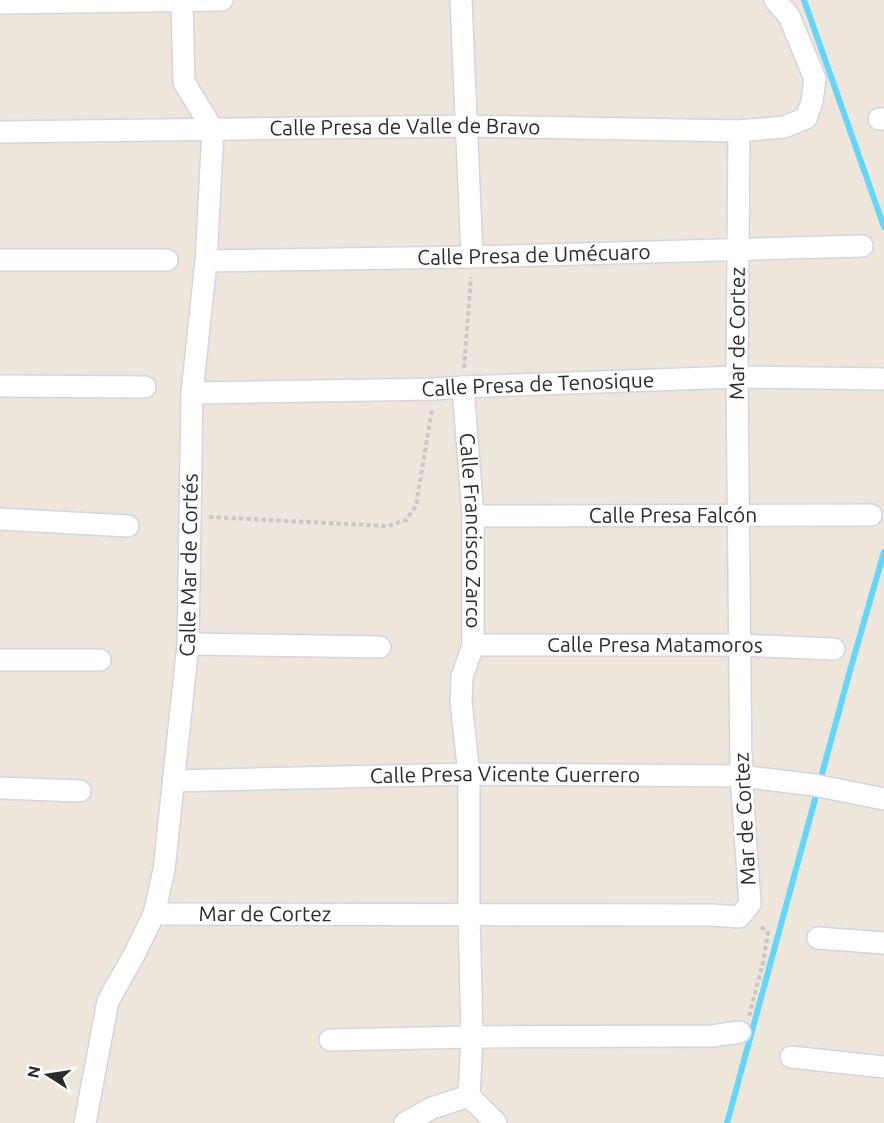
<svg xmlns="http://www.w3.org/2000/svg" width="884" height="1123" viewBox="0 0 884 1123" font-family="Ubuntu,sans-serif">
<rect width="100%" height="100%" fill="#eee6db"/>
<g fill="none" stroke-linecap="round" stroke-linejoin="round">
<g stroke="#63d6fb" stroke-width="6">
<polyline points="804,0 884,227"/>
<polyline points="727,1123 851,667 884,552"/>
</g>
<defs>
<g id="street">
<polyline points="461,0 472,257"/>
<polyline points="0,3 222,0"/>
<polyline points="879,119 884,119"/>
<path id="s1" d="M0,132L466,126L739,131L784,127L806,118L812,102L815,79L789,16L775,0"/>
<polyline points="0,260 167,260"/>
<path id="s2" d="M206,261L472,257L862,246"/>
<polyline points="0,386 145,387"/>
<path id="s3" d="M463,387L473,516V645L462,677L461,702L469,774V915L472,1037L469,1096"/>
<path id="s4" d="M192,393L435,389L463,387L737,377L884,379"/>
<path id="s5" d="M473,516L871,515"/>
<polyline points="0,519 128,526"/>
<polyline points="188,644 380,647"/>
<path id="s6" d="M473,645H739L834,649"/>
<polyline points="0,660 100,660"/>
<path id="s7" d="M173,781L469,774L741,776L814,785L884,799"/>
<polyline points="0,788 80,791"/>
<path id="s8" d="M154,914L712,915L739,917L750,904L741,776L737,377L739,131"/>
<polyline points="818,938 884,943"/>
<polyline points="330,1040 472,1037 711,1036 740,1032"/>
<polyline points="791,1057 884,1067"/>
<polyline points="469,1096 496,1123"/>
<path id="s9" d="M85,1123L108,1001L134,955L154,914L164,870L188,644L192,393L206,261L213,130L184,82L182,0"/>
<polyline points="405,1123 432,1108 469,1096"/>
</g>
</defs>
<use href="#street" stroke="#d0d5e5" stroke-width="24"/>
<g stroke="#c8c8c8" stroke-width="4" stroke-dasharray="4.5 3" stroke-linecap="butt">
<polyline points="464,368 471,277"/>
<polyline points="209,517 388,526 406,520 416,506 432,409"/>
<polyline points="749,1016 763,963 768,933 759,925"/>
</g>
<use href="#street" stroke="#fff" stroke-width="21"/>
</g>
<g text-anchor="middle" stroke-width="6" stroke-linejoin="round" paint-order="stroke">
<g font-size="21" fill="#2b2b2b" stroke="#fff">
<text dy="7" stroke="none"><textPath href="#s1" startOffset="405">Calle Presa de Valle de Bravo</textPath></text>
<text dy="7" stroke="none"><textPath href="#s2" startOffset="328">Calle Presa de Umécuaro</textPath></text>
<text dy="7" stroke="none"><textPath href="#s8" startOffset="1173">Mar de Cortez</textPath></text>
<text dy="7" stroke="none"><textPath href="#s4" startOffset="346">Calle Presa de Tenosique</textPath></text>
<text dy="7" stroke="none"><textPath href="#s5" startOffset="200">Calle Presa Falcón</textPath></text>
<text dy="7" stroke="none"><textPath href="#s3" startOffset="144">Calle Francisco Zarco</textPath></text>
<text dy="7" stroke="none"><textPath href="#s9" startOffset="574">Calle Mar de Cortés</textPath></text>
<text dy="7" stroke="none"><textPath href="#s6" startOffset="182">Calle Presa Matamoros</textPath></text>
<text dy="7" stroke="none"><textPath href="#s7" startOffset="332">Calle Presa Vicente Guerrero</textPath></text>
<text transform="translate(745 819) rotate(-93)" y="7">Mar de Cortez</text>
<text dy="7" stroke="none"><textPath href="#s8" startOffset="111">Mar de Cortez</textPath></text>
</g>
</g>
<g transform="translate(48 1075) rotate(282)" stroke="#ffffff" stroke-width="4.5" paint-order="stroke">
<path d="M0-4.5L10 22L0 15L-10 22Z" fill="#2b2b2b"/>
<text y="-9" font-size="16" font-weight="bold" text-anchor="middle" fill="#2b2b2b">N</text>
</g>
</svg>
